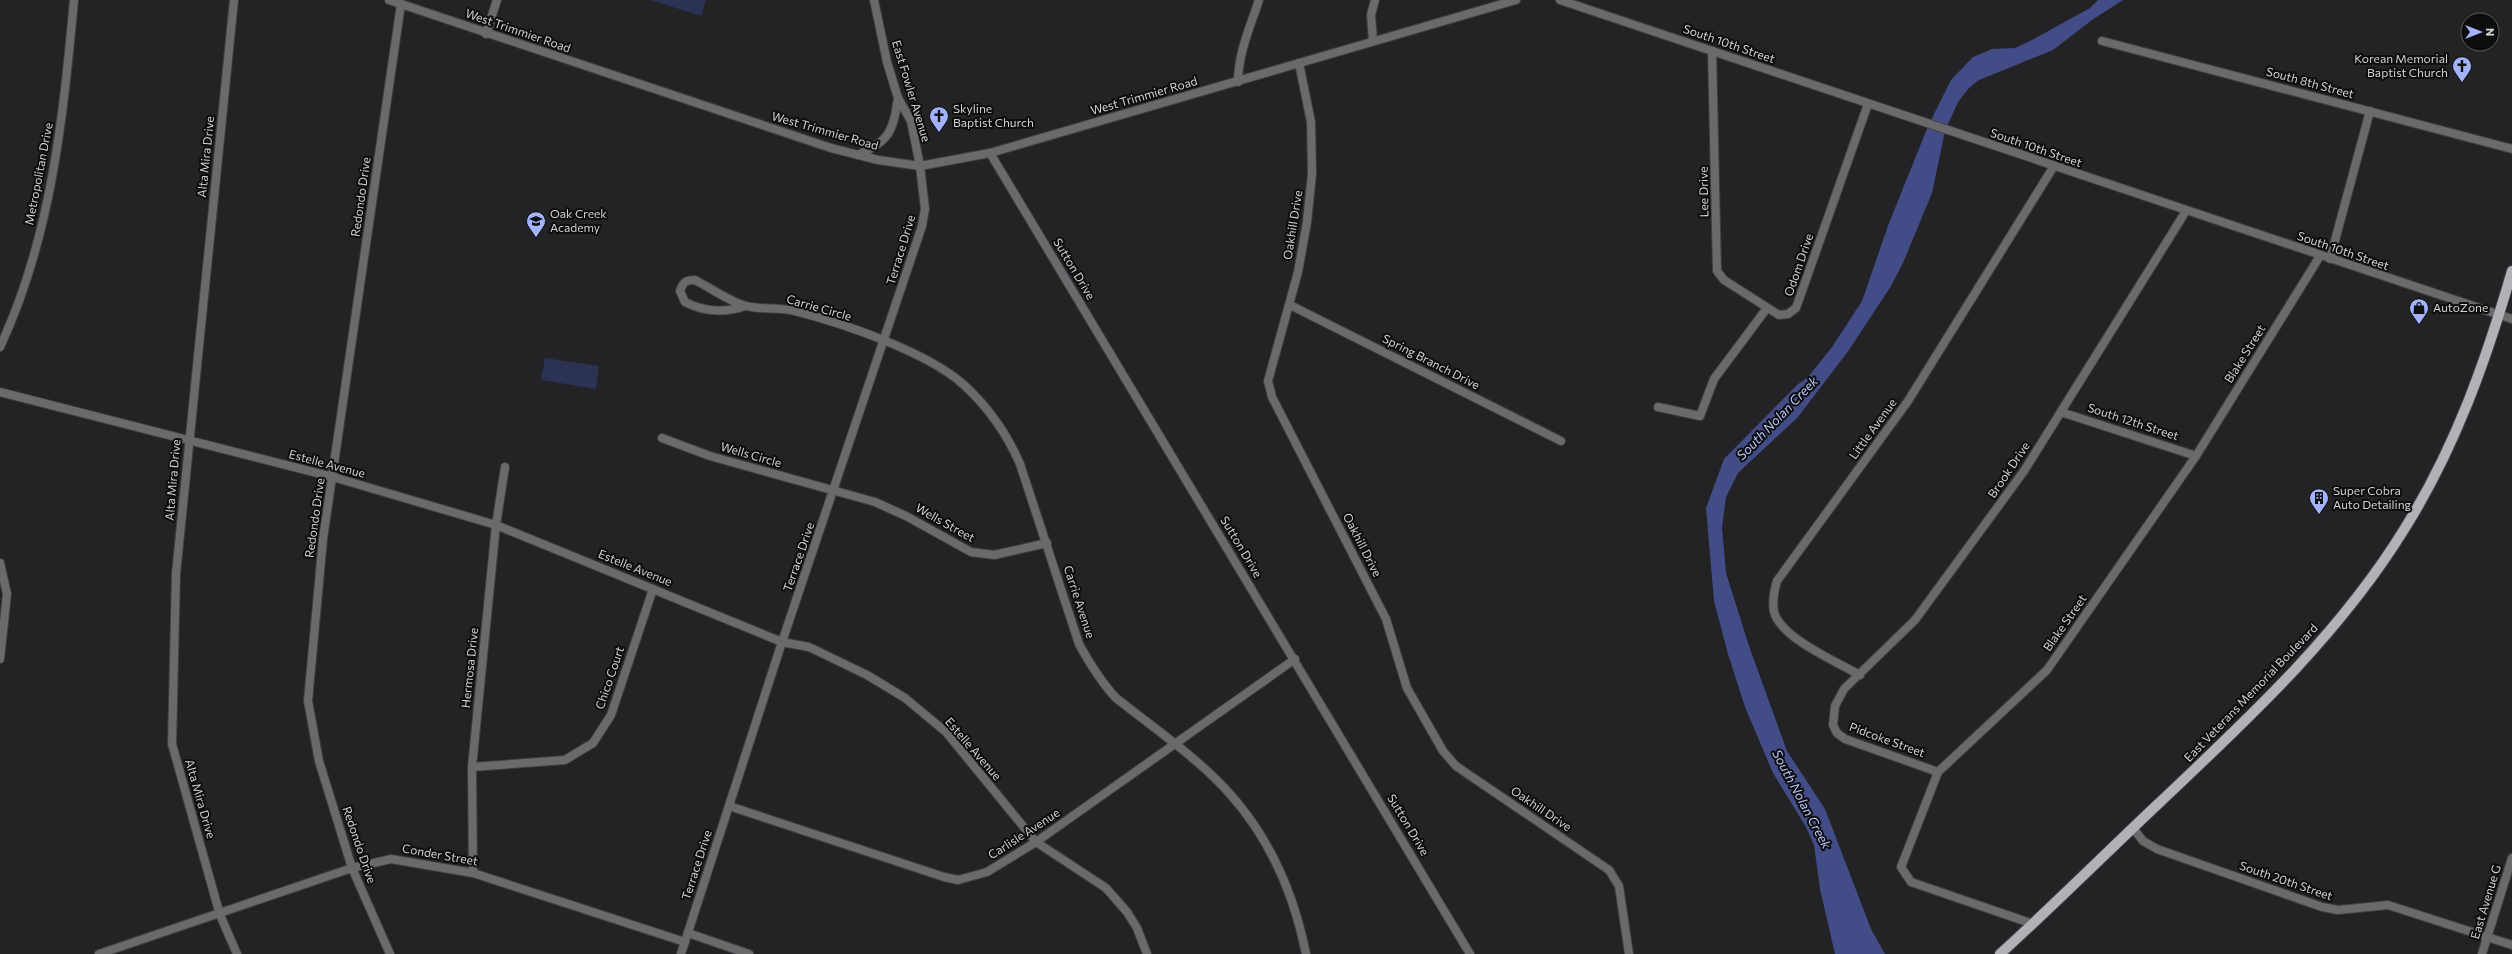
<svg xmlns="http://www.w3.org/2000/svg" width="2512" height="954" viewBox="0 0 2512 954" font-family="Commissioner,sans-serif">
<rect width="100%" height="100%" fill="#232326"/>
<g fill="#2b3253">
<polygon points="651,0 706,0 701,16"/>
<polygon points="545,358 599,366 596,389 541,380"/>
</g>
<polygon fill="#424c87" points="2098,0 2123,0 2092,20 2053,50 1979,80 1969,88 1958,102 1945,131 1932,193 1903,263 1891,286 1849,350 1798,417 1738,473 1726,497 1722,528 1726,573 1749,646 1787,751 1825,809 1871,929 1885,954 1835,954 1820,889 1814,845 1806,827 1773,773 1745,707 1728,654 1714,601 1706,508 1724,459 1797,385 1808,377 1832,347 1862,301 1889,223 1929,124 1951,80 1973,57 1992,49 2015,48 2030,41 2090,8"/>
<g fill="none" stroke-linecap="round" stroke-linejoin="round">
<defs>
<g id="minor">
<polyline points="234,0 176,574 172,744 220,915 237,954"/>
<polyline points="874,0 887,62 898,98 911,121 920,166"/>
<polyline points="486,34 497,0"/>
<polyline points="1373,41 1371,15 1375,0"/>
<polyline points="2102,41 2512,149"/>
<polyline points="1712,51 1717,271 1724,280 1779,315 1788,314 1796,308 1868,104"/>
<polyline points="1299,63 1311,122 1312,174 1307,222 1298,272 1268,381 1272,397 1386,619 1407,688 1443,751 1456,766 1609,870 1619,886 1629,954"/>
<path d="M1238,82C1238,54 1250,27 1259,0"/>
<polyline points="990,153 1470,954"/>
<path d="M858,155C890,141 893,131 898,98"/>
<polyline points="2330,259 2370,111"/>
<polyline points="1290,305 1561,441"/>
<path d="M745,306C726,313 704,312 685,302L680,291C683,282 686,280 695,280C709,287 732,303 746,306C762,310 779,307 795,311C842,323 928,352 964,385C988,407 1007,434 1020,464L1079,644C1090,664 1101,682 1116,698C1154,728 1199,759 1230,794C1271,840 1294,894 1306,954"/>
<path d="M0,347C51,238 63,119 74,0"/>
<polyline points="0,392 333,477 496,525 782,642 809,647 867,675 905,698 946,732 1036,842 1106,888 1127,912 1137,928 1147,954"/>
<polyline points="1658,407 1700,416 1714,379 1767,308"/>
<polyline points="2061,412 2196,456"/>
<polyline points="662,438 710,456 875,502 906,516 971,552 994,555 1047,543"/>
<polyline points="0,563 7,594 0,659"/>
<path d="M1860,675C1837,662 1781,638 1774,612C1772,601 1774,591 1777,581L1908,401L2054,166"/>
<polyline points="472,767 565,760 593,743 611,715 653,589"/>
<polyline points="1938,772 1845,739 1837,733 1833,725 1835,706 1844,689 1915,620 2024,471 2186,211"/>
<polyline points="729,806 944,877 958,880 987,872 1036,842 1295,659"/>
<polyline points="2133,828 2143,841 2157,849 2322,907 2338,910 2388,905 2512,945"/>
<polyline points="473,873 472,767 496,525 505,467"/>
<polyline points="2033,924 1911,882 1901,867 1938,772 2047,670 2196,456 2320,256"/>
<polyline points="688,933 749,954"/>
<polyline points="99,954 352,868 391,859 473,873 685,942"/>
<polyline points="390,954 352,868 319,761 308,701 323,539 401,4"/>
<polyline points="2482,954 2512,858"/>
</g>
<g id="tertiary">
<polyline points="389,0 831,148 878,160 920,166 990,153 1516,0"/>
<polyline points="1560,0 2512,319"/>
<polyline points="681,954 782,642 922,226 925,209 920,166"/>
</g>
<path id="primary" d="M2000,954C2054,905 2105,854 2158,804C2248,719 2340,634 2405,528C2455,448 2486,361 2512,271"/>
</defs>
<use href="#minor" stroke="#3f3f42" stroke-width="10"/>
<use href="#tertiary" stroke="#3f3f42" stroke-width="10"/>
<use href="#primary" stroke="#3f3f42" stroke-width="12"/>
<use href="#minor" stroke="#6a6a6c" stroke-width="8"/>
<use href="#tertiary" stroke="#6a6a6c" stroke-width="8"/>
<use href="#primary" stroke="#b1b2b5" stroke-width="10"/>
</g>
<defs>
<symbol id="church-pin" viewBox="-11 -11 22 30"><path d="M0 17L-7.5 6A9.5 9.5 0 1 1 7.5 6Z" fill="#a2b2fd" stroke="#0c0d0e"/><path d="M-1.2-6h2.4v3.5h3.3v2.4h-3.3V6h-2.4V-.1h-3.3v-2.4h3.3Z" fill="#111"/></symbol>
<symbol id="school-pin" viewBox="-11 -11 22 30"><path d="M0 17L-7.5 6A9.5 9.5 0 1 1 7.5 6Z" fill="#a2b2fd" stroke="#0c0d0e"/><path d="M0-5L7-2L0 1L-7-2ZM-4 1L0 2.5L4 1V4Q0 6-4 4Z" fill="#111"/></symbol>
<symbol id="shop-pin" viewBox="-11 -11 22 30"><path d="M0 17L-7.5 6A9.5 9.5 0 1 1 7.5 6Z" fill="#a2b2fd" stroke="#0c0d0e"/><path d="M-5-2.5h2.3a2.7 3.5 0 0 1 5.4 0H5L5.5 6h-11ZM-1.5-2.5h3a1.5 2.3 0 0 0-3 0Z" fill="#111"/></symbol>
<symbol id="building-pin" viewBox="-11 -11 22 30"><path d="M0 17L-7.5 6A9.5 9.5 0 1 1 7.5 6Z" fill="#a2b2fd" stroke="#0c0d0e"/><path d="M-4-6H4V6H1V3H-1V6H-4ZM-2.5-4.3h1.7v1.8h-1.7ZM.8-4.3h1.7v1.8H.8ZM-2.5-1h1.7V.8h-1.7ZM.8-1h1.7V.8H.8Z" fill="#111"/></symbol>
</defs>
<g fill-rule="evenodd">
<use href="#church-pin" x="2451" y="55" width="22" height="30"/>
<use href="#church-pin" x="928" y="105" width="22" height="30"/>
<use href="#school-pin" x="525" y="210" width="22" height="30"/>
<use href="#shop-pin" x="2408" y="297" width="22" height="30"/>
<use href="#building-pin" x="2308" y="487" width="22" height="30"/>
</g>
<g text-anchor="middle" stroke-width="4" stroke-linejoin="round" paint-order="stroke">
<g font-size="12" fill="#d2d2d4" stroke="#0c0d0e">
<text transform="translate(518 31) rotate(19)" y="4">West Trimmier Road</text>
<text transform="translate(1729 44) rotate(19)" y="4">South 10th Street</text>
<text transform="translate(2310 83) rotate(15)" y="4">South 8th Street</text>
<text transform="translate(911 91) rotate(73)" y="4">East Fowler Avenue</text>
<text transform="translate(1144 96) rotate(-16)" y="4">West Trimmier Road</text>
<text transform="translate(825 131) rotate(16)" y="4">West Trimmier Road</text>
<text transform="translate(2036 148) rotate(19)" y="4">South 10th Street</text>
<text transform="translate(206 157) rotate(-84)" y="4">Alta Mira Drive</text>
<text transform="translate(39 174) rotate(-79)" y="4">Metropolitan Drive</text>
<text transform="translate(1704 192) rotate(-91)" y="4">Lee Drive</text>
<text transform="translate(361 197) rotate(-82)" y="4">Redondo Drive</text>
<text transform="translate(1293 225) rotate(-81)" y="4">Oakhill Drive</text>
<text transform="translate(901 250) rotate(-73)" y="4">Terrace Drive</text>
<text transform="translate(2343 251) rotate(19)" y="4">South 10th Street</text>
<text transform="translate(1799 265) rotate(-71)" y="4">Odom Drive</text>
<text transform="translate(1074 269) rotate(59)" y="4">Sutton Drive</text>
<text transform="translate(819 308) rotate(16)" y="4">Carrie Circle</text>
<text transform="translate(2245 354) rotate(-58)" y="4">Blake Street</text>
<text transform="translate(1431 362) rotate(27)" y="4">Spring Branch Drive</text>
<text transform="translate(2133 422) rotate(18)" y="4">South 12th Street</text>
<text transform="translate(1873 429) rotate(-54)" y="4">Little Avenue</text>
<text transform="translate(751 455) rotate(16)" y="4">Wells Circle</text>
<text transform="translate(327 464) rotate(15)" y="4">Estelle Avenue</text>
<text transform="translate(2009 470) rotate(-56)" y="4">Brook Drive</text>
<text transform="translate(173 480) rotate(-85)" y="4">Alta Mira Drive</text>
<text transform="translate(315 518) rotate(-82)" y="4">Redondo Drive</text>
<text transform="translate(945 523) rotate(29)" y="4">Wells Street</text>
<text transform="translate(1362 545) rotate(63)" y="4">Oakhill Drive</text>
<text transform="translate(1241 547) rotate(59)" y="4">Sutton Drive</text>
<text transform="translate(799 557) rotate(-71)" y="4">Terrace Drive</text>
<text transform="translate(635 568) rotate(22)" y="4">Estelle Avenue</text>
<text transform="translate(1079 602) rotate(72)" y="4">Carrie Avenue</text>
<text transform="translate(2065 623) rotate(-55)" y="4">Blake Street</text>
<text transform="translate(470 668) rotate(-84)" y="4">Hermosa Drive</text>
<text transform="translate(610 678) rotate(-71)" y="4">Chico Court</text>
<text transform="translate(2251 693) rotate(-46)" y="4">East Veterans Memorial Boulevard</text>
<text transform="translate(1887 740) rotate(20)" y="4">Pidcoke Street</text>
<text transform="translate(973 749) rotate(49)" y="4">Estelle Avenue</text>
<text transform="translate(200 799) rotate(74)" y="4">Alta Mira Drive</text>
<text transform="translate(1541 809) rotate(34)" y="4">Oakhill Drive</text>
<text transform="translate(1408 825) rotate(59)" y="4">Sutton Drive</text>
<text transform="translate(1024 834) rotate(-33)" y="4">Carlisle Avenue</text>
<text transform="translate(359 845) rotate(71)" y="4">Redondo Drive</text>
<text transform="translate(440 855) rotate(10)" y="4">Conder Street</text>
<text transform="translate(697 865) rotate(-72)" y="4">Terrace Drive</text>
<text transform="translate(2286 881) rotate(19)" y="4">South 20th Street</text>
<text transform="translate(2486 902) rotate(-73)" y="4">East Avenue G</text>
</g>
<g font-size="12" fill="#d2d2d4" stroke="#0c0d0e" text-anchor="start">
<text x="2448" y="63" text-anchor="end">Korean Memorial<tspan x="2448" dy="14">Baptist Church</tspan></text>
<text x="953" y="113">Skyline<tspan x="953" dy="14">Baptist Church</tspan></text>
<text x="550" y="218">Oak Creek<tspan x="550" dy="14">Academy</tspan></text>
<text x="2433" y="312">AutoZone</text>
<text x="2333" y="495">Super Cobra<tspan x="2333" dy="14">Auto Detailing</tspan></text>
</g>
<g font-size="13" font-style="italic" fill="#bac7fd" stroke="#0c0d0e">
<text transform="translate(1777 418) rotate(-46)" y="5">South Nolan Creek</text>
<text transform="translate(1802 799) rotate(62)" y="5">South Nolan Creek</text>
</g>
</g>
<g transform="translate(2480 32) rotate(90)"><circle r="19" fill="#0c0d0e" stroke="#5b5c5d"/>
<path d="M0-3L7 15L0 10L-7 15Z" fill="#a2b2fd"/>
<text y="-6" font-size="11" font-weight="bold" text-anchor="middle" fill="#d2d2d4">N</text>
</g>
</svg>
